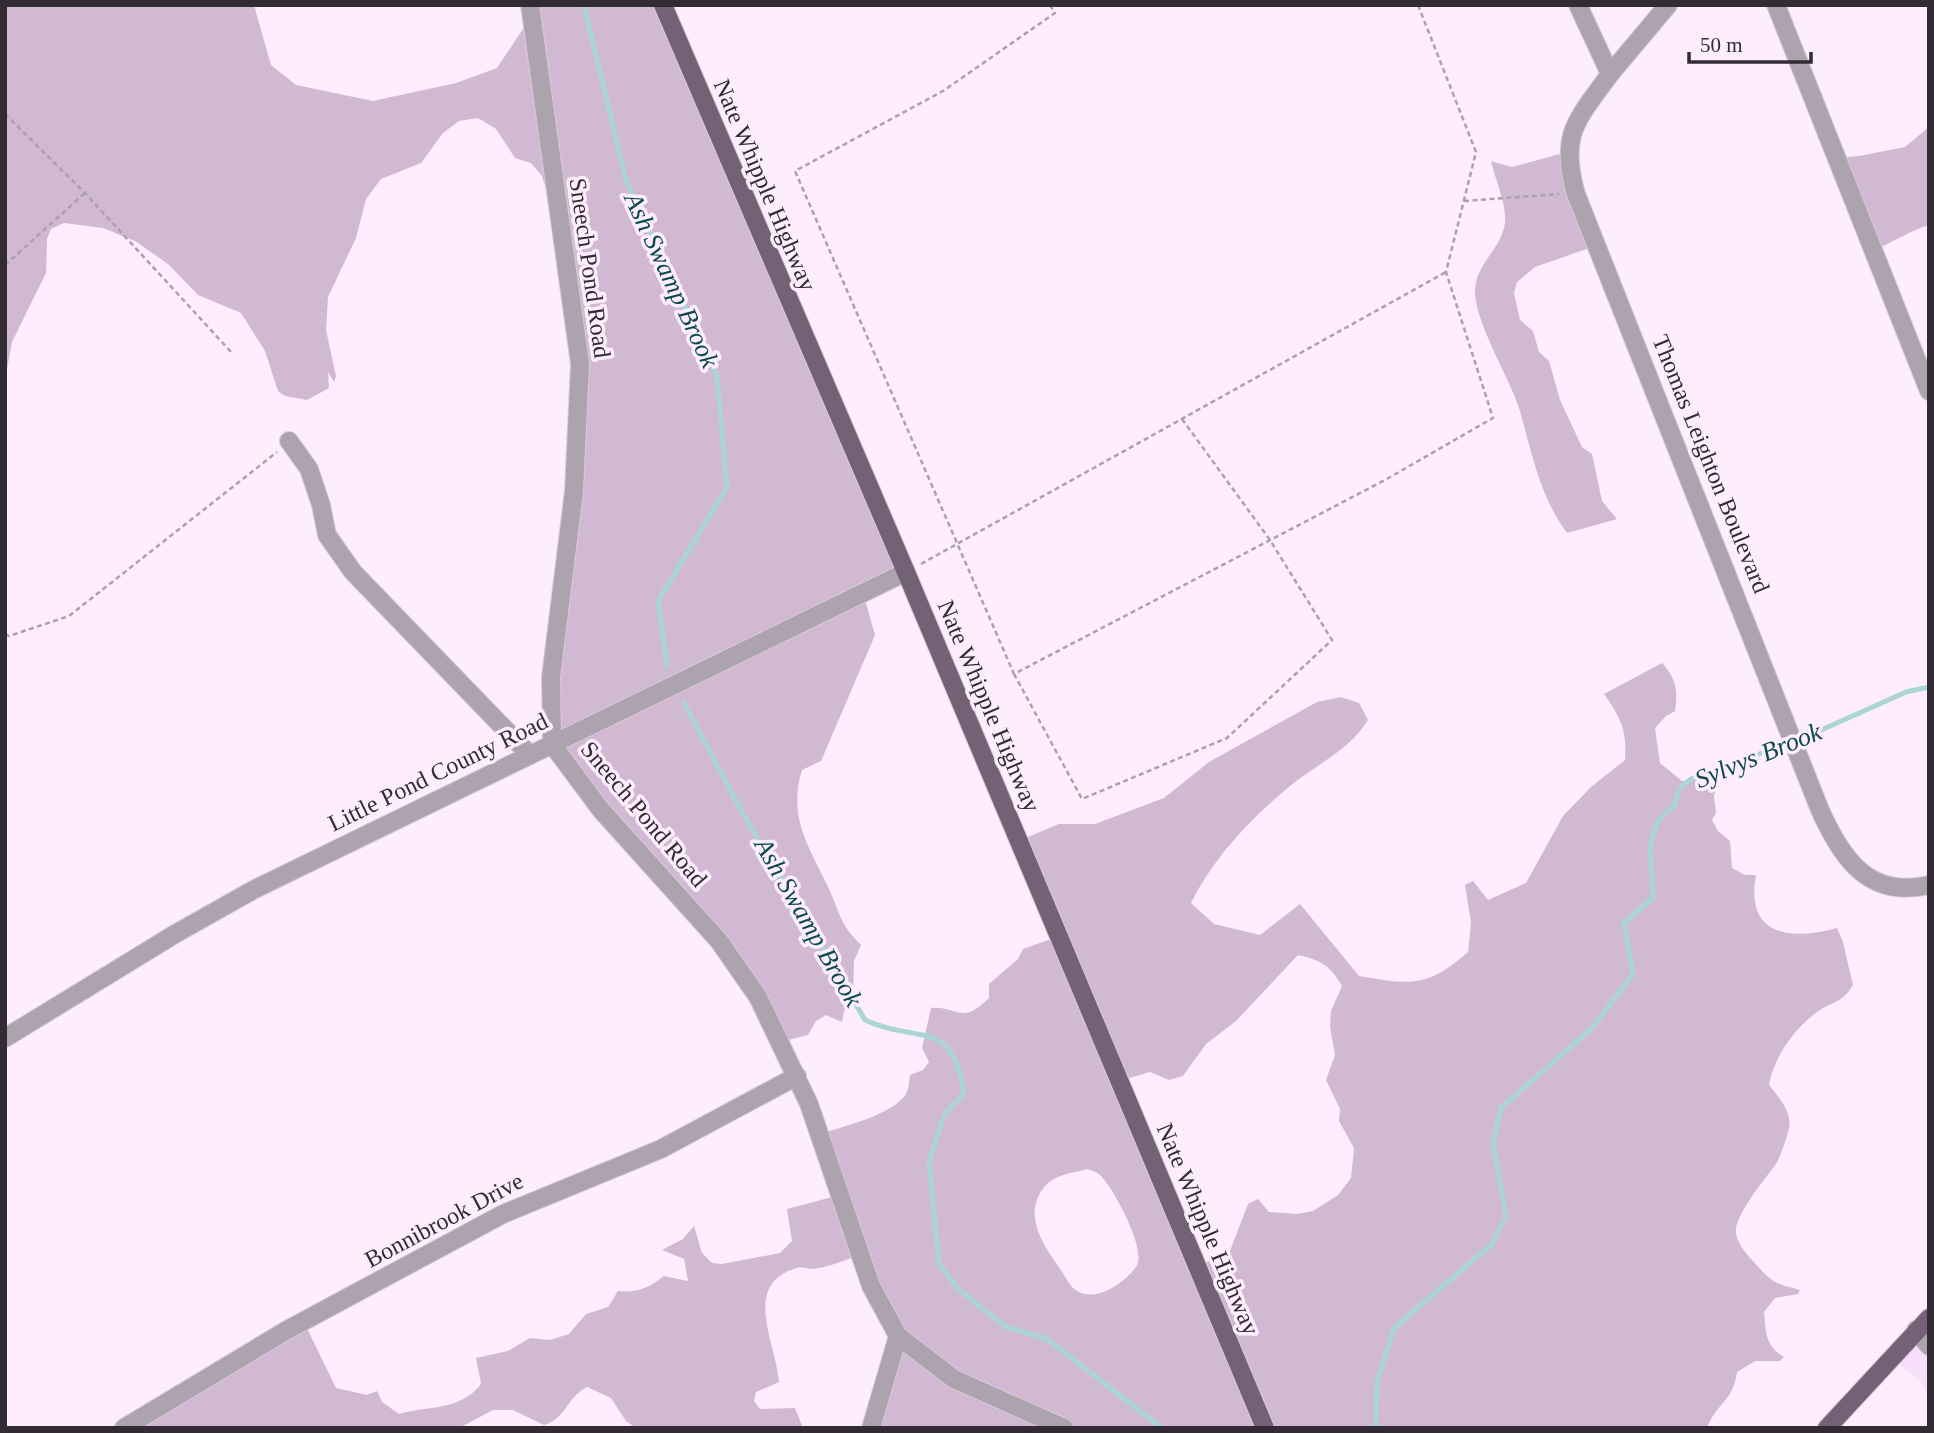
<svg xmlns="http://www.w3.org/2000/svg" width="1934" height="1433" viewBox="0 0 1934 1433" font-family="Georgia,serif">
<rect width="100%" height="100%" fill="#fdedfe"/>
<polygon fill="#f7defa" points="1929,1316 1929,1397 1920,1381 1891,1357"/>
<g fill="#d1b9d3" fill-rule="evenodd">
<path d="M5,5H254L271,65L296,85L373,101L456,83L497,68L533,14L532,5H657L898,573L864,596L875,635L821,761L802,770C787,818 810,848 829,889C841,915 839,923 861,945L854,961L853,1003L844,1011L842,1022L826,1015L816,1021L808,1035L776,1043L757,1003L551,745L582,375L560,238L542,176L531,163L515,158L496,129L478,118L459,121L443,133L421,163L381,179L366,199L356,238L328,297L326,330L336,376L334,382L328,372L329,388L307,400L285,396L278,391L265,351L241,313L198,295L168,264L135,241L103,228L64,223L51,229L47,239L46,273L12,342L5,380Z"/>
<path d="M1929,127V225C1909,231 1892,243 1872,251L1832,158L1859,156L1905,147Z"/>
<path d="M1567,152L1595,246L1535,267L1517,282L1514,293L1520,320L1533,331L1539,352L1549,361L1560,400L1582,447L1592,454L1602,501L1617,519L1567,533C1538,494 1532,450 1518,405C1508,376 1474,320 1475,290C1476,263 1501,250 1505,223C1507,205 1495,179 1491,161L1512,167Z"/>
<path d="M1662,663C1676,678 1678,690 1675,711L1666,716L1655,728L1660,763L1682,781L1701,779L1720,772L1714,796L1716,813L1712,820L1718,831L1730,841L1732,868L1745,875H1756C1745,936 1790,941 1837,928L1843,942L1853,985C1843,1002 1836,1000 1820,1010C1796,1026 1774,1056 1769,1085C1779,1098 1792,1111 1789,1128C1787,1138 1781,1155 1776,1164C1766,1178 1734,1215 1736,1233C1737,1242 1745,1253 1752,1260C1772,1282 1772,1283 1800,1290L1798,1294L1775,1298L1764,1312C1766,1332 1765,1346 1784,1357L1780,1361H1755L1737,1372C1733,1402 1717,1402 1707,1428H865L893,1342L855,1257C842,1261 826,1268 812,1269C806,1269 802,1266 796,1268C741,1286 776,1341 779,1382L756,1392L754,1401L760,1409L795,1408L803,1428H636L626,1421L611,1398L587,1387C565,1399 567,1418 544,1425L513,1410H493L459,1428H124L304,1322L336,1388L367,1395L377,1391L382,1402L399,1414C431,1405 460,1411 481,1384L476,1358L508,1351L530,1338L550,1340L569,1334L586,1314L608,1307L618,1291C637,1293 649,1288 664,1276L688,1281L684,1259L662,1250L683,1239L694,1226L702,1253L712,1263L722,1264L780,1253L792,1241L787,1209L836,1196L817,1135C840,1127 896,1115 907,1092C909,1088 909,1080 910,1075L923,1070L929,1062L922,1048L931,1008C958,1006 961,1026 989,998V984L1018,959L1023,949L1054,938L1016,842L1059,824H1095L1164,798L1209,762L1317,702L1341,697L1359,703L1368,720C1352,747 1320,763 1295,782C1253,816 1215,855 1191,903L1214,924L1260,935L1300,904L1359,976C1411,985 1427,988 1468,952L1471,922L1465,885L1473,881L1488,900L1526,883L1563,816L1591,787L1625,760C1627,730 1621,718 1604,694ZM1298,955C1321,960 1331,966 1342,986L1331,1011L1330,1027L1335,1055L1326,1080L1340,1109L1339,1121L1354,1148L1351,1178L1338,1195L1313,1211L1297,1214L1269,1212L1258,1199L1248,1204L1228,1256L1195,1265L1119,1081L1150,1072L1169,1080L1183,1076L1206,1044L1236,1021ZM1087,1169C1092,1171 1098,1172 1101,1176C1114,1189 1148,1252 1136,1267C1125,1282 1097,1303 1077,1291C1070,1287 1065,1276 1061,1270C1043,1245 1020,1212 1047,1184C1057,1174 1074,1173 1087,1169Z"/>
</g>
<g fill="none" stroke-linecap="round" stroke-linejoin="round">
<g stroke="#aad5d4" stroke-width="5">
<polyline points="584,5 626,180 717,376 727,487 658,601 667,666"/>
<path d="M684,703L742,812L865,1020C918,1045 953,1016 964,1094L945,1113L929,1161L939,1264L958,1289L1006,1327L1047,1339L1162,1428"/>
<polyline points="1376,1428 1377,1382 1394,1328 1492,1244 1506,1216 1493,1143 1501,1108 1592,1028 1633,974 1624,923 1653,898 1650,846 1657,822 1675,804 1679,789 1691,779 1808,736 1906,692 1929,687"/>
</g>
<defs>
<g id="minor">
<polyline points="530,5 580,364 574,491 551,677 552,744 601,810 719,941 758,997 809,1104 871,1286 898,1336 954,1379 1064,1428"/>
<path d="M1578,5L1610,74C1577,120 1559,134 1576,194L1820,810C1842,859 1869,899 1929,885"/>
<polyline points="1776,5 1929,391"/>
<polyline points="1610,74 1668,5"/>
<polyline points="289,441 309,469 321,505 327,535 353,572 530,755"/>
<polyline points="5,1038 175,934 253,890 906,572"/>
<polyline points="1916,1330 1929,1346"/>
<polyline points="124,1428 287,1330 503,1214 661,1149 797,1076"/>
<polyline points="871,1428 898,1336"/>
</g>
<g id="major">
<polyline points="663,5 906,572 1265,1428"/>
<polyline points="1827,1428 1929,1318"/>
</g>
</defs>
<use href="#minor" stroke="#d8cad9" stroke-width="20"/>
<use href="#major" stroke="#d8cad9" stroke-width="20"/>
<g stroke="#ada0ae" stroke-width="2.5" stroke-dasharray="5 3.5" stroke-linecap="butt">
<polyline points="1050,5 1055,13 943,91 795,171 1014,674 1385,480 1493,418 1446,272 1476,152 1418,5"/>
<polyline points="5,114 85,193 232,353"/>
<polyline points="1464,201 1559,194"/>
<polyline points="5,265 85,193"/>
<polyline points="921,564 1446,272"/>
<polyline points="5,634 9,636 69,616 277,452"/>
<polyline points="1014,674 1082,799 1227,738 1332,640 1270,540 1182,419"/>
</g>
<use href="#minor" stroke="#ada3ae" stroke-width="18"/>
<use href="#major" stroke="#736175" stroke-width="18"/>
</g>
<g text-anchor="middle" stroke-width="7" stroke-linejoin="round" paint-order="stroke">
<g font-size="24" fill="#322b33" stroke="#fdedfe">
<text transform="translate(765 185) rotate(67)" y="8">Nate Whipple Highway</text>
<text transform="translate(590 268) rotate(82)" y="8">Sneech Pond Road</text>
<text transform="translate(1711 464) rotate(68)" y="8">Thomas Leighton Boulevard</text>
<text transform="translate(989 706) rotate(67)" y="8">Nate Whipple Highway</text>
<text transform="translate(438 772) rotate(-26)" y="8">Little Pond County Road</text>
<text transform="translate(644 814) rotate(50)" y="8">Sneech Pond Road</text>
<text transform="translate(444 1220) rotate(-28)" y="8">Bonnibrook Drive</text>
<text transform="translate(1208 1229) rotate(67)" y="8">Nate Whipple Highway</text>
</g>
<g font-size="26" font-style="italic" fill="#0a4a4a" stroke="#fdedfe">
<text transform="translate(672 280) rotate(65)" y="9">Ash Swamp Brook</text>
<text transform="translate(1758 755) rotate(-22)" y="9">Sylvys Brook</text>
<text transform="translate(809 922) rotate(60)" y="9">Ash Swamp Brook</text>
</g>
</g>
<rect width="1934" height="1433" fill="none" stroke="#322b33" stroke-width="14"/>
<path d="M1689 52v10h122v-10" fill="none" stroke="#322b33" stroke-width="3.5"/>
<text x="1700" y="52" font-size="21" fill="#322b33" stroke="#fdedfe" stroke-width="5" paint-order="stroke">50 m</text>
</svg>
